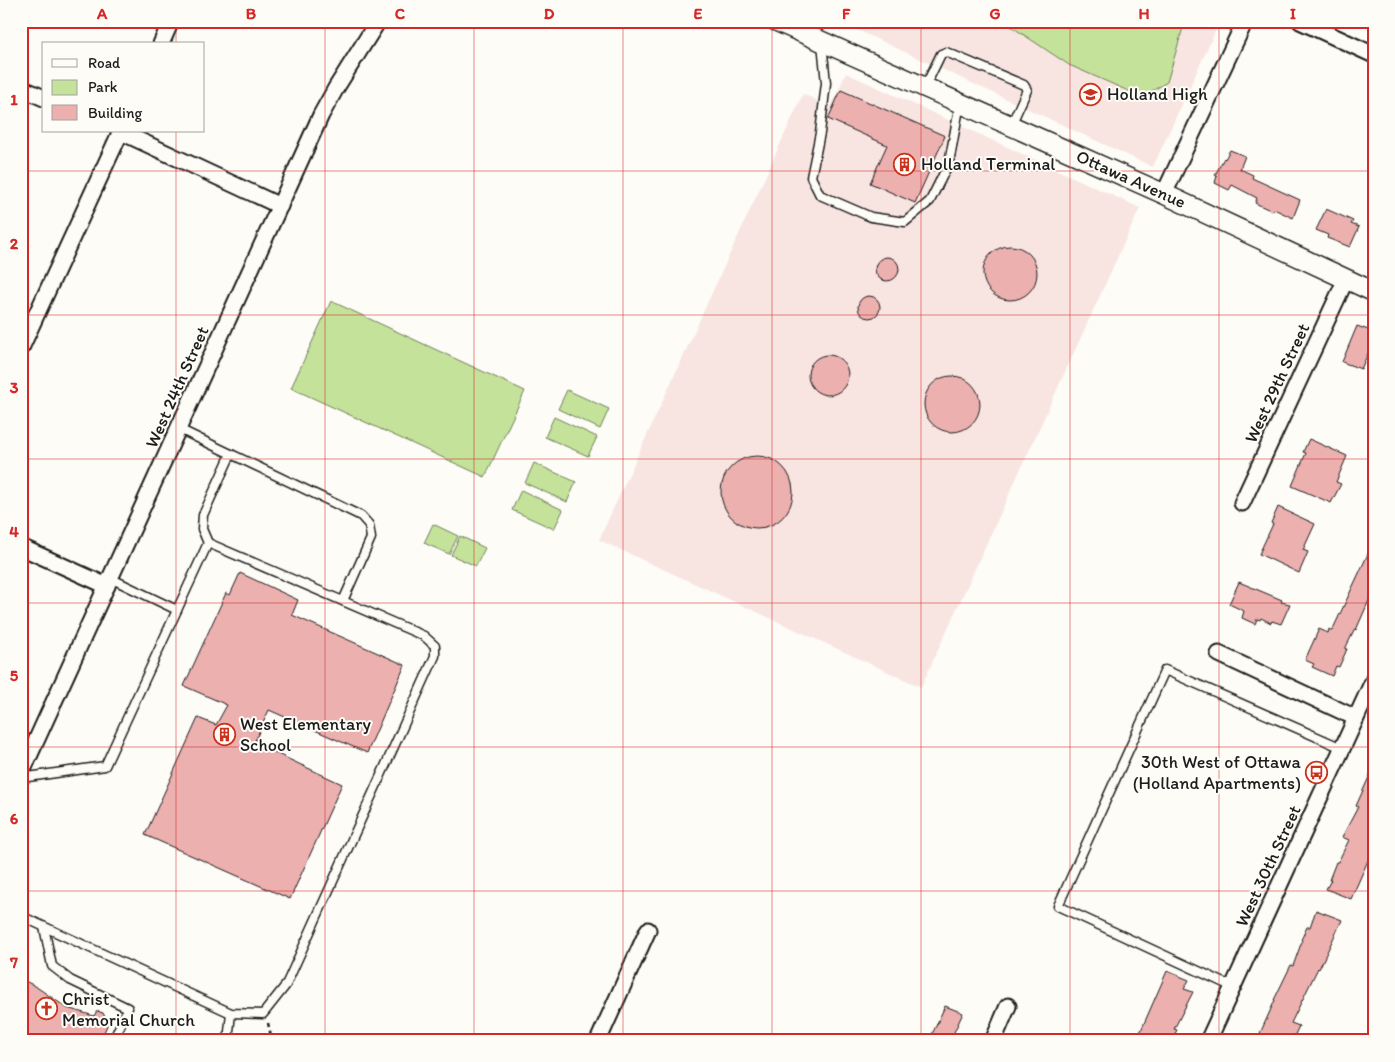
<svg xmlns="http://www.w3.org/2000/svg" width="1395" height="1062" viewBox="0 0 1395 1062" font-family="Itim,sans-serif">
<rect width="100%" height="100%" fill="#fdfcf7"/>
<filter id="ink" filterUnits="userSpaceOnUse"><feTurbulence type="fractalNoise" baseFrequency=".02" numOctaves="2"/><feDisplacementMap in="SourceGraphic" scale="10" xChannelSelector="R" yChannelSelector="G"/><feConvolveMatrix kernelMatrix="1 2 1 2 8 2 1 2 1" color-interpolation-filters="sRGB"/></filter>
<g filter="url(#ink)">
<g fill="#f8e5e1">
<polygon points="838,21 1220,21 1153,167"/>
<polygon points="846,73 1140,208 921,687 599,540 803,94 831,107"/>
</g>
<g fill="#c4e29a" stroke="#707f5b">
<polygon points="1003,21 1185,21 1167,82 1142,97 1069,65"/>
<polygon points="331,301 525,391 485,477 291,388"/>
<polygon points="567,390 609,409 600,429 558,409"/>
<polygon points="554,417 597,437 588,456 545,437"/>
<polygon points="534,463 576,482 567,502 525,483"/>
<polygon points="521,490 563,510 554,529 512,510"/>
<polygon points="433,524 458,536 449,554 424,543"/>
<polygon points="460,536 485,548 476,566 451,555"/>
</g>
<g fill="#ecb0af" stroke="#1c1c1c">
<polygon points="841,90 945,136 915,203 870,183 887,145 828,119"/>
<polygon points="1230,150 1245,156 1240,169 1253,175 1252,178 1300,200 1293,218 1274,209 1272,211 1255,203 1257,198 1232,185 1229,190 1215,183 1217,176 1215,175 1224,158 1225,159"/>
<polygon points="1326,209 1353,221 1351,224 1359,227 1350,247 1327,238 1328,235 1316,230"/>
<circle cx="1010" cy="273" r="27"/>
<circle cx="887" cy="269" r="12"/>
<circle cx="869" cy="307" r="11"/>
<polygon points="1357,326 1374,332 1374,340 1361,369 1342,362"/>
<circle cx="828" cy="375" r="20"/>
<circle cx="952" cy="404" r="28"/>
<polygon points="1309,439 1347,456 1336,482 1341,484 1331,503 1292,486 1306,453 1303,452"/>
<circle cx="757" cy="492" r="36"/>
<polygon points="1278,507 1315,524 1303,550 1308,552 1299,573 1259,554 1273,524 1271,523"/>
<polygon points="1374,541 1374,589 1356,630 1355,629 1345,649 1347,649 1339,667 1336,666 1332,676 1312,667 1314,664 1305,660 1319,629 1328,633 1329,629 1332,631"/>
<polygon points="240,573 298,600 292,615 405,665 367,753 269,710 254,743 342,784 290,899 145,835 198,718 216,725 227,705 184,686 226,593 230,595"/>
<polygon points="1239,582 1282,600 1281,602 1290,604 1281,624 1272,621 1271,623 1261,618 1260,620 1257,619 1255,624 1242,618 1244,611 1229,604"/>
<polygon points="1374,766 1374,847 1351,899 1326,889 1331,880 1329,880 1336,862 1338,862 1349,840 1342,837 1358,807 1356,806"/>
<polygon points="1316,910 1342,920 1319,969 1318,968 1291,1023 1299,1026 1292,1041 1265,1041 1258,1038 1275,1000 1274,1000 1291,965 1293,966 1302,941 1301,940 1307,927 1310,927"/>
<polygon points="1167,971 1189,980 1184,989 1193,992 1174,1029 1177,1030 1171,1041 1152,1041 1139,1035"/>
<polygon points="21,979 35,986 67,1008 94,1016 97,1011 103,1013 108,1023 102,1037 98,1035 96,1041 21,1041"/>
<polygon points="945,1006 963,1013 950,1041 929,1041"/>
</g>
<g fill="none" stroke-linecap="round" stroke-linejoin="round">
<defs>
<g id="service">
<polyline points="822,43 826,83 820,133 811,177 820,195 871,217 905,222 930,201 949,163 960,103"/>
<polyline points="925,87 941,54 946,52 1024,85 1027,90 1011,125"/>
<polyline points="179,429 231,454 203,515 202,529 208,543"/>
<polyline points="231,454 361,516 369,525 371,538 343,601"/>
<polyline points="110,578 177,610"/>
<polyline points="21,778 105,766 208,543 424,636 435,646 435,656 286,985 263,1014 231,1013 21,916"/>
<polyline points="44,927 52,966 70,980 128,1008 113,1041"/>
<polyline points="1233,987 1058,906 1165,670 1342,748"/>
<polyline points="228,1041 231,1013"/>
</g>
<g id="minor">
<polyline points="1300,21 1374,55"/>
<polyline points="161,44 171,21"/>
<polyline points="21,88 44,98"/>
<polyline points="119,131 280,206"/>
<polyline points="1164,194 1245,21"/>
<polyline points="21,348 121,131"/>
<polyline points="1242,503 1346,279"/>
<polyline points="21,547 107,586"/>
<polyline points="1219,654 1356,718"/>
<polyline points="21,774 321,115 336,88 378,21"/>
<polyline points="598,1041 648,930"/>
<polyline points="993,1041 1008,1006"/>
<polyline points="1208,1041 1374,679"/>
</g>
<polyline id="tertiary" points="776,21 1164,194 1374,292"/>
</defs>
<use href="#service" stroke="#1c1c1c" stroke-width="11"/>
<use href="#minor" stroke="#1c1c1c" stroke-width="19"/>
<use href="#tertiary" stroke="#1c1c1c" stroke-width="22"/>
<polyline stroke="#1c1c1c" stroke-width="2.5" stroke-dasharray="4 4" stroke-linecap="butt" points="268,1023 272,1041"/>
<use href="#service" stroke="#fdfcf7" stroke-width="8"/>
<use href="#minor" stroke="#fdfcf7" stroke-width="15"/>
<use href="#tertiary" stroke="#fdfcf7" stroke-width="19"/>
</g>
</g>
<path fill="none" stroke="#d62828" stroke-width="1" stroke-opacity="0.55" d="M176,21V44M325,21V1041M474,21V1041M623,21V1041M772,21V1041M921,21V1041M1070,21V1041M1219,21V1041M176,131V1041M21,171H1374M21,315H1374M21,459H1374M21,603H1374M21,747H1374M21,891H1374"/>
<defs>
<symbol id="school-ring" viewBox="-11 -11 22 22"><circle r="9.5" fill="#fdfcf7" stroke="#c8321e" stroke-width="1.5"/><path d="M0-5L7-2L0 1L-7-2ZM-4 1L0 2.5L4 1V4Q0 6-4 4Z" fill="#c8321e"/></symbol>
<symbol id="building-ring" viewBox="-11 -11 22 22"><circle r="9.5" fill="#fdfcf7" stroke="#c8321e" stroke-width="1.5"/><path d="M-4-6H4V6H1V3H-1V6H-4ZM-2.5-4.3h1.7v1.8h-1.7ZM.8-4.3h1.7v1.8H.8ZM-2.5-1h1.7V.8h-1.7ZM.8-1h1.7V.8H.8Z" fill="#c8321e"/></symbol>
<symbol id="bus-ring" viewBox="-11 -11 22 22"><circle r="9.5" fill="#fdfcf7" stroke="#c8321e" stroke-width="1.5"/><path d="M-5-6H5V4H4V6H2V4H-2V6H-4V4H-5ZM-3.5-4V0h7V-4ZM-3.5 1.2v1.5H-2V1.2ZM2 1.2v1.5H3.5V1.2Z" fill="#c8321e"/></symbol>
<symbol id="church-ring" viewBox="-11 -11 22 22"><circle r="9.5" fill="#fdfcf7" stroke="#c8321e" stroke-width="1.5"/><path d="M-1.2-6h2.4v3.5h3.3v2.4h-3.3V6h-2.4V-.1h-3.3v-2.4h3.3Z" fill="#c8321e"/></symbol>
</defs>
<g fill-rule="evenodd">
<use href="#school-ring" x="1078" y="82" width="25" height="25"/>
<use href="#building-ring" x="892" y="152" width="25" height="25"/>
<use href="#building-ring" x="212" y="722" width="25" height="25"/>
<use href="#bus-ring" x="1304" y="760" width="25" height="25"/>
<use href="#church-ring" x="34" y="996" width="25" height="25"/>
</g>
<g text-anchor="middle" stroke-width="4" stroke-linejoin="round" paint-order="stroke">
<g font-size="18" fill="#1c1c1c" stroke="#fdfcf7" text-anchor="start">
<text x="1107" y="100">Holland High</text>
<text x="921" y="170">Holland Terminal</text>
<text x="240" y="730">West Elementary<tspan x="240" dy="21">School</tspan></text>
<text x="1301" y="768" text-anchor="end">30th West of Ottawa<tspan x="1301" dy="21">(Holland Apartments)</tspan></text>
<text x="62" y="1005">Christ<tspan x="62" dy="21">Memorial Church</tspan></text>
</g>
<g font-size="18" fill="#1c1c1c" stroke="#fdfcf7">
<text transform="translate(1131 179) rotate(24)" y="6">Ottawa Avenue</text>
<text transform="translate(1277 383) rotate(-65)" y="6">West 29th Street</text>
<text transform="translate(177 387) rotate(-66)" y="6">West 24th Street</text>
<text transform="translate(1268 866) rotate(-65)" y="6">West 30th Street</text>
</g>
</g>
<rect width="1395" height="1062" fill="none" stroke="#fdfcf7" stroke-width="55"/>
<rect x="42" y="42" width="162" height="90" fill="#fdfcf7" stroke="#a3a29f"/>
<rect x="52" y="59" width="25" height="8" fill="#fdfcf7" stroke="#a3a29f"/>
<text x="88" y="68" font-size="15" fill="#1c1c1c">Road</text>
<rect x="52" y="80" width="25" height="15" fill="#c4e29a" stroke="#a3a29f"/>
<text x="88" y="92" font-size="15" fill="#1c1c1c">Park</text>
<rect x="52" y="105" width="25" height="15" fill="#ecb0af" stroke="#a3a29f"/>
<text x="88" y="118" font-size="15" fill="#1c1c1c">Building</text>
<rect x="28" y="28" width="1340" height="1006" fill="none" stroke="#d62828" stroke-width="2"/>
<g font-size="16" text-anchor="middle" font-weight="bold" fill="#d62828">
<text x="102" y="19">A</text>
<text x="251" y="19">B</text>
<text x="400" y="19">C</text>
<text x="549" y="19">D</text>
<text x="698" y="19">E</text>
<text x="846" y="19">F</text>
<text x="995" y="19">G</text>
<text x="1144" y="19">H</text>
<text x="1293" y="19">I</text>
<text x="14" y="105">1</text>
<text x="14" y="249">2</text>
<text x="14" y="393">3</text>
<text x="14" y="537">4</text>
<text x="14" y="681">5</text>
<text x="14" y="824">6</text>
<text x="14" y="968">7</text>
</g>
</svg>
